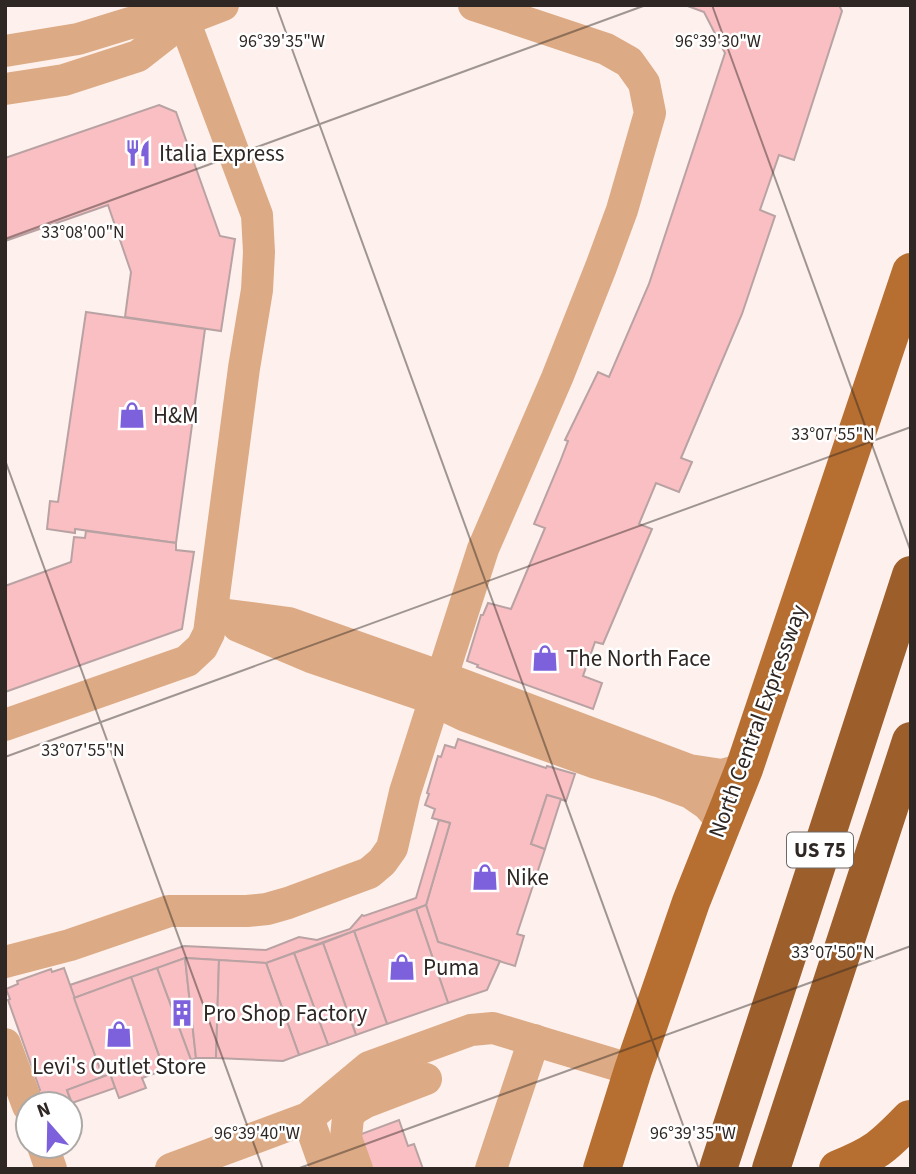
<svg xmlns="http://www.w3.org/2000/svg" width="916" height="1174" viewBox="0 0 916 1174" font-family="'Source Sans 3',sans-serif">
<rect width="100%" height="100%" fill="#fef0ec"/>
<g fill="#fabfc2" stroke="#b9a2a3" stroke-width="2">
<polygon points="685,5 839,5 842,11 794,160 779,155 760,210 775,216 742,314 681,458 692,462 679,492 656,483 639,524 652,529 603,644 595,642 583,676 602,683 593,709 477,667 478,665 467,661 481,615 483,615 488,603 511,609 545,528 534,524 560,462 568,441 565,440 598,372 609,377 649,284 725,53 704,12"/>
<polygon points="159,105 176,112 220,236 235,239 221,331 125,317 131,272 108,205 5,241 5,158"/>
<polygon points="86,312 205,329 176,543 75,529 75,533 47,529 50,501 58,502"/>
<polygon points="86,531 176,543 176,550 194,552 182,629 5,692 5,586 71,562 74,537 85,538"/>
<polygon points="458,739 546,768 547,766 575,774 566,801 547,795 531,844 545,849 517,934 524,936 515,966 438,942 426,905 450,823 432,818 435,809 425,805 429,794 427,793 438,756 441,757 445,745 455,748"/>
<polygon points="547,795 561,799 545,849 531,844"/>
<polygon points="439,820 450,823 426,905 266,963 185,958 74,998 70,985 184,946 266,950 299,937 317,940 350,929 362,915 364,916 416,898"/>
<polygon points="426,905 438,942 500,961 487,990 448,1003 416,909"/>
<polygon points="416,909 448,1003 387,1024 354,931"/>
<polygon points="354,931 387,1024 356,1035 323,943"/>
<polygon points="323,943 356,1035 328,1045 294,953"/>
<polygon points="294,953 328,1045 299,1055 266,963"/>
<polygon points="185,958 196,1058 191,1060 157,968"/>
<polygon points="185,958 219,960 216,1058 196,1058"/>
<polygon points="219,960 266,963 299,1055 283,1061 216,1058"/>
<polygon points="64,968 103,1077 67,1090 73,1108 70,1109 70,1104 42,1104 38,1091 40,1090 8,1000 10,999 6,989 18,984 17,981 51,969 52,972"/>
<polygon points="157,968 191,1060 164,1070 131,977"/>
<polygon points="131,977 164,1070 142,1078 146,1088 119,1098 110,1074 103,1077 74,998"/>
<polygon points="110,1074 115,1088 72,1103 67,1090"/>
<polygon points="399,1120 408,1146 414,1144 423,1169 367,1169 356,1136"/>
</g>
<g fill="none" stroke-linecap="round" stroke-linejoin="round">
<g stroke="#dcaa84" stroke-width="32">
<polyline points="5,51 78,39 130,23 184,20 223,5"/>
<polyline points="5,89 64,80 138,56 184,20"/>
<polyline points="212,613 289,623 442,677 689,770 722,775 744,769"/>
<polyline points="238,626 311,657 420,694 466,716 596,763 661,782 691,793 707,804 722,821"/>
<polyline points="5,725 187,661 202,647 209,633 244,368 257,290 259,252 257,215 184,20"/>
<polyline points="5,962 70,945 169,911 247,911 267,909 288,903 369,873 382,862 392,848 405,792 483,549 557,378 601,267 622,210 650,113 644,83 629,62 606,49 474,5"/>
<polyline points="5,1044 28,1106"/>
<polyline points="308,1118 326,1169"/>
<polyline points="43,1146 51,1169"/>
<polyline points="171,1169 308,1118 369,1067 471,1030 493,1028 633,1070"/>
<polyline points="357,1169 346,1138 348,1117 354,1109 366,1102 426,1079"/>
<polyline points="491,1169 534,1040"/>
</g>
<g stroke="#b66e31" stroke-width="38">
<polyline points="602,1169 633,1070 691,902 744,769 911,272"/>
<path d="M838,1169C875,1154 883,1147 910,1119"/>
</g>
<g stroke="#9c5e2b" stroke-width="38">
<polyline points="718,1169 911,575"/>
<polyline points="771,1169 911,741"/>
</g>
</g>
<path fill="none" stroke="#2f2724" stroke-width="2" stroke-opacity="0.45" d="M276,5L699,1169M712,5L911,552M5,239L646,5M5,460L263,1169M5,757L911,427M297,1169L911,946"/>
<defs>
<symbol id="restaurant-bare" viewBox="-9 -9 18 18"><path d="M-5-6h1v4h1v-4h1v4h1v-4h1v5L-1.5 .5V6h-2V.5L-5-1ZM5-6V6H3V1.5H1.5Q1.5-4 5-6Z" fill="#7d60db" stroke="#fff" stroke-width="2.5" paint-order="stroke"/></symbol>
<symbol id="shop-bare" viewBox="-9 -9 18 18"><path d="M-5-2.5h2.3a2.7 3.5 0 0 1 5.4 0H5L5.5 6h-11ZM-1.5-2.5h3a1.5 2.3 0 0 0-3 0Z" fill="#7d60db" stroke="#fff" stroke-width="2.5" paint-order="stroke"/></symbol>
<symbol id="building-bare" viewBox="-9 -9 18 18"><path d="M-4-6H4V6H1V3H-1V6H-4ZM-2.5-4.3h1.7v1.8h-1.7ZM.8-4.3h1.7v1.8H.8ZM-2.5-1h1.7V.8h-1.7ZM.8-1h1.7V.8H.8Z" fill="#7d60db" stroke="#fff" stroke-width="2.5" paint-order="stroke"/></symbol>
</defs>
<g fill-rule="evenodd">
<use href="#restaurant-bare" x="119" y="134" width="38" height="38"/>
<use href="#shop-bare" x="113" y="396" width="38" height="38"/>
<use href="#shop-bare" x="526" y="639" width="38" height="38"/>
<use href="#shop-bare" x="466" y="858" width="38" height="38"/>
<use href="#shop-bare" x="383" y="948" width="38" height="38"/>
<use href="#building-bare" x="163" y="994" width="38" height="38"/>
<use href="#shop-bare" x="100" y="1015" width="38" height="38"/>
</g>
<g text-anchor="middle" stroke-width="5" stroke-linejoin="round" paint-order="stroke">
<rect fill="#fff" stroke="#6d6866" stroke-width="2" x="787" y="832.5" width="66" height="35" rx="5"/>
<g font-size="21" font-weight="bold" fill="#2f2724">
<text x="820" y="857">US 75</text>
</g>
<g font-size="23" fill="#2f2724" stroke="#fff" text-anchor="start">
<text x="159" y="161">Italia Express</text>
<text x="153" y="423">H&amp;M</text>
<text x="566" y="666">The North Face</text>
<text x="506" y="885">Nike</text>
<text x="423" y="975">Puma</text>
<text x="203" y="1021">Pro Shop Factory</text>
<text x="119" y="1074" text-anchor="middle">Levi's Outlet Store</text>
</g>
<g font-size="23" fill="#2f2724" stroke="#fff">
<text transform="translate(757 721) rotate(-70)" y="8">North Central Expressway</text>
</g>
</g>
<g font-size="18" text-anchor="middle" fill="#2f2724" stroke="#fff" stroke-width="5" stroke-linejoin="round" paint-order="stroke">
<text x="282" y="47">96°39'35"W</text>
<text x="718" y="47">96°39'30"W</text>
<text x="83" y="238">33°08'00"N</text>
<text x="833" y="440">33°07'55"N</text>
<text x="83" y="756">33°07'55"N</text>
<text x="833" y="958">33°07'50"N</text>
<text x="257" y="1139">96°39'40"W</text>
<text x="693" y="1139">96°39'35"W</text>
</g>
<rect width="916" height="1174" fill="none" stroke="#2f2724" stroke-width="14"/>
<g transform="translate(49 1125) rotate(340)"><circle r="33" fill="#ffffff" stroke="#aca9a7" stroke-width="2"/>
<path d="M0-5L12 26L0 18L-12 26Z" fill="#7d60db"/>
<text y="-10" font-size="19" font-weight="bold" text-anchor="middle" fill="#2f2724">N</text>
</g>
</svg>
